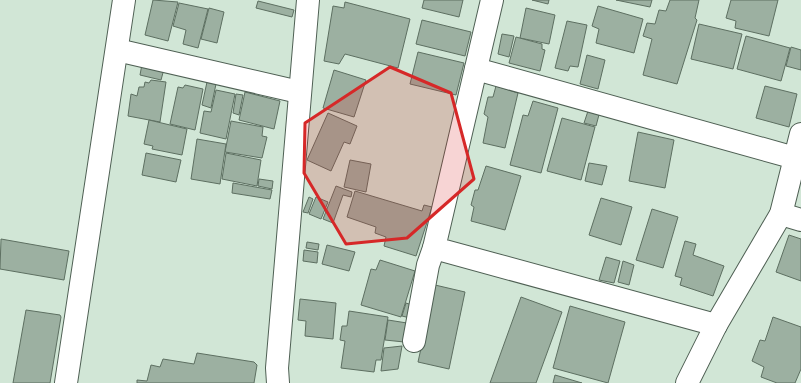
<svg xmlns="http://www.w3.org/2000/svg" width="801" height="383" viewBox="0 0 801 383" font-family="Rubik,sans-serif">
<rect width="100%" height="100%" fill="#d1e6d6"/>
<g fill="#9cb0a1" stroke="#5d6f61">
<polygon points="153,0 178,2 168,41 145,35"/>
<polygon points="424,0 463,0 459,17 422,8"/>
<polygon points="532,0 549,0 548,4"/>
<polygon points="616,0 652,0 650,7"/>
<polygon points="670,0 699,0 695,18 697,20 677,84 643,75 652,39 643,36 647,23 655,24 659,10 666,11"/>
<polygon points="731,0 778,0 769,36 735,28 736,21 726,18"/>
<polygon points="258,1 294,10 292,17 256,8"/>
<polygon points="345,2 410,19 398,68 345,54 339,64 324,61 333,6 344,8"/>
<polygon points="179,3 208,9 198,48 183,44 186,30 173,26"/>
<polygon points="598,6 643,19 634,53 596,43 599,29 592,26"/>
<polygon points="209,8 224,12 217,43 201,39"/>
<polygon points="526,8 555,15 549,44 520,38"/>
<polygon points="422,20 471,32 465,56 416,44"/>
<polygon points="567,21 587,25 578,67 570,66 568,71 555,68"/>
<polygon points="699,24 742,34 733,69 691,59"/>
<polygon points="502,34 514,36 509,57 498,54"/>
<polygon points="746,36 790,48 781,81 737,69"/>
<polygon points="516,37 542,44 542,49 545,50 540,71 509,63"/>
<polygon points="791,47 801,50 801,70 786,66"/>
<polygon points="418,52 464,63 456,95 410,84"/>
<polygon points="587,55 605,60 598,89 580,84"/>
<polygon points="142,64 164,69 161,80 140,75"/>
<polygon points="334,70 366,80 354,117 323,108"/>
<polygon points="151,80 166,82 160,122 128,116 131,94 137,96 139,87 144,87 145,82 149,83"/>
<polygon points="207,82 216,84 211,108 202,105"/>
<polygon points="185,85 203,89 195,130 170,124 178,87 183,88"/>
<polygon points="496,86 518,93 505,148 483,143 488,117 484,114 488,97 493,97"/>
<polygon points="765,86 797,94 789,127 756,118"/>
<polygon points="216,90 235,94 226,139 200,133 204,111 211,112"/>
<polygon points="245,92 280,101 274,129 239,120"/>
<polygon points="236,94 243,95 239,115 233,113"/>
<polygon points="533,101 558,108 541,173 510,165 523,115 528,116"/>
<polygon points="589,108 600,111 596,126 584,123"/>
<polygon points="328,113 357,126 350,144 344,142 331,171 307,160"/>
<polygon points="562,118 595,127 581,180 547,171"/>
<polygon points="149,120 187,129 182,155 152,149 153,146 144,144"/>
<polygon points="231,121 263,127 262,136 267,137 262,158 225,152"/>
<polygon points="638,132 674,140 665,188 629,181"/>
<polygon points="197,139 226,144 220,184 191,179"/>
<polygon points="146,153 181,160 176,182 142,175"/>
<polygon points="226,153 261,160 257,186 222,179"/>
<polygon points="350,160 371,164 366,192 344,187"/>
<polygon points="589,163 607,166 602,185 585,181"/>
<polygon points="486,166 521,176 505,230 471,221 474,207 471,205 475,190 478,190"/>
<polygon points="259,179 273,181 272,189 258,186"/>
<polygon points="233,183 272,190 270,199 232,193"/>
<polygon points="336,186 352,192 351,197 343,195 333,223 323,219"/>
<polygon points="355,191 422,211 424,205 432,207 416,256 384,246 386,237 375,233 376,227 347,217"/>
<polygon points="309,197 313,199 308,213 303,212"/>
<polygon points="316,197 328,202 321,219 309,214"/>
<polygon points="601,198 632,207 621,245 589,235"/>
<polygon points="652,209 678,217 663,268 636,260"/>
<polygon points="789,235 801,239 801,281 776,272"/>
<polygon points="1,239 69,251 64,280 0,269"/>
<polygon points="685,241 696,244 693,255 724,266 713,296 680,285 682,278 675,276"/>
<polygon points="307,242 319,244 318,250 306,248"/>
<polygon points="327,245 355,252 349,271 322,264"/>
<polygon points="304,250 318,252 317,263 303,261"/>
<polygon points="606,257 620,261 614,283 599,280"/>
<polygon points="380,260 415,271 401,317 361,305 371,269 376,270"/>
<polygon points="623,261 634,265 629,285 618,282"/>
<polygon points="435,285 465,292 449,369 418,362"/>
<polygon points="521,297 562,312 536,383 490,383"/>
<polygon points="300,299 336,303 333,339 305,336 306,321 298,320"/>
<polygon points="406,303 412,305 410,318 402,316"/>
<polygon points="570,306 625,322 608,383 553,368"/>
<polygon points="26,310 60,315 61,317 50,383 13,383"/>
<polygon points="349,311 388,317 381,360 376,360 374,372 341,368 345,341 340,340 342,326 347,326"/>
<polygon points="773,317 801,327 801,369 795,383 777,383 761,377 764,367 752,361 760,340 765,341"/>
<polygon points="388,320 407,323 404,342 385,340"/>
<polygon points="402,346 398,369 381,371 384,348"/>
<polygon points="197,353 254,362 257,365 254,383 137,383 137,380 147,381 151,365 160,367 163,359 194,364"/>
<polygon points="555,375 582,383 553,383"/>
</g>
<g fill="none" stroke-linecap="round" stroke-linejoin="round">
<defs>
<g id="minor">
<polyline points="492,0 434,248 716,325"/>
<polyline points="117,50 299,92"/>
<polyline points="476,69 795,158"/>
<polyline points="781,214 801,220"/>
<polyline points="414,341 428,265 434,248"/>
<polyline points="66,383 124,0"/>
<polyline points="278,383 277,368 308,0"/>
<polyline points="687,383 716,325 781,214 801,134"/>
</g>
</defs>
<use href="#minor" stroke="#4f6054" stroke-width="24"/>
<use href="#minor" stroke="#fff" stroke-width="22"/>
</g>
<path fill="#d62828" fill-opacity="0.2" stroke="#d62828" stroke-width="3" stroke-linejoin="round" d="M390,67L451,93L474,179L407,238L346,244L304,173L305,123Z"/>
</svg>
